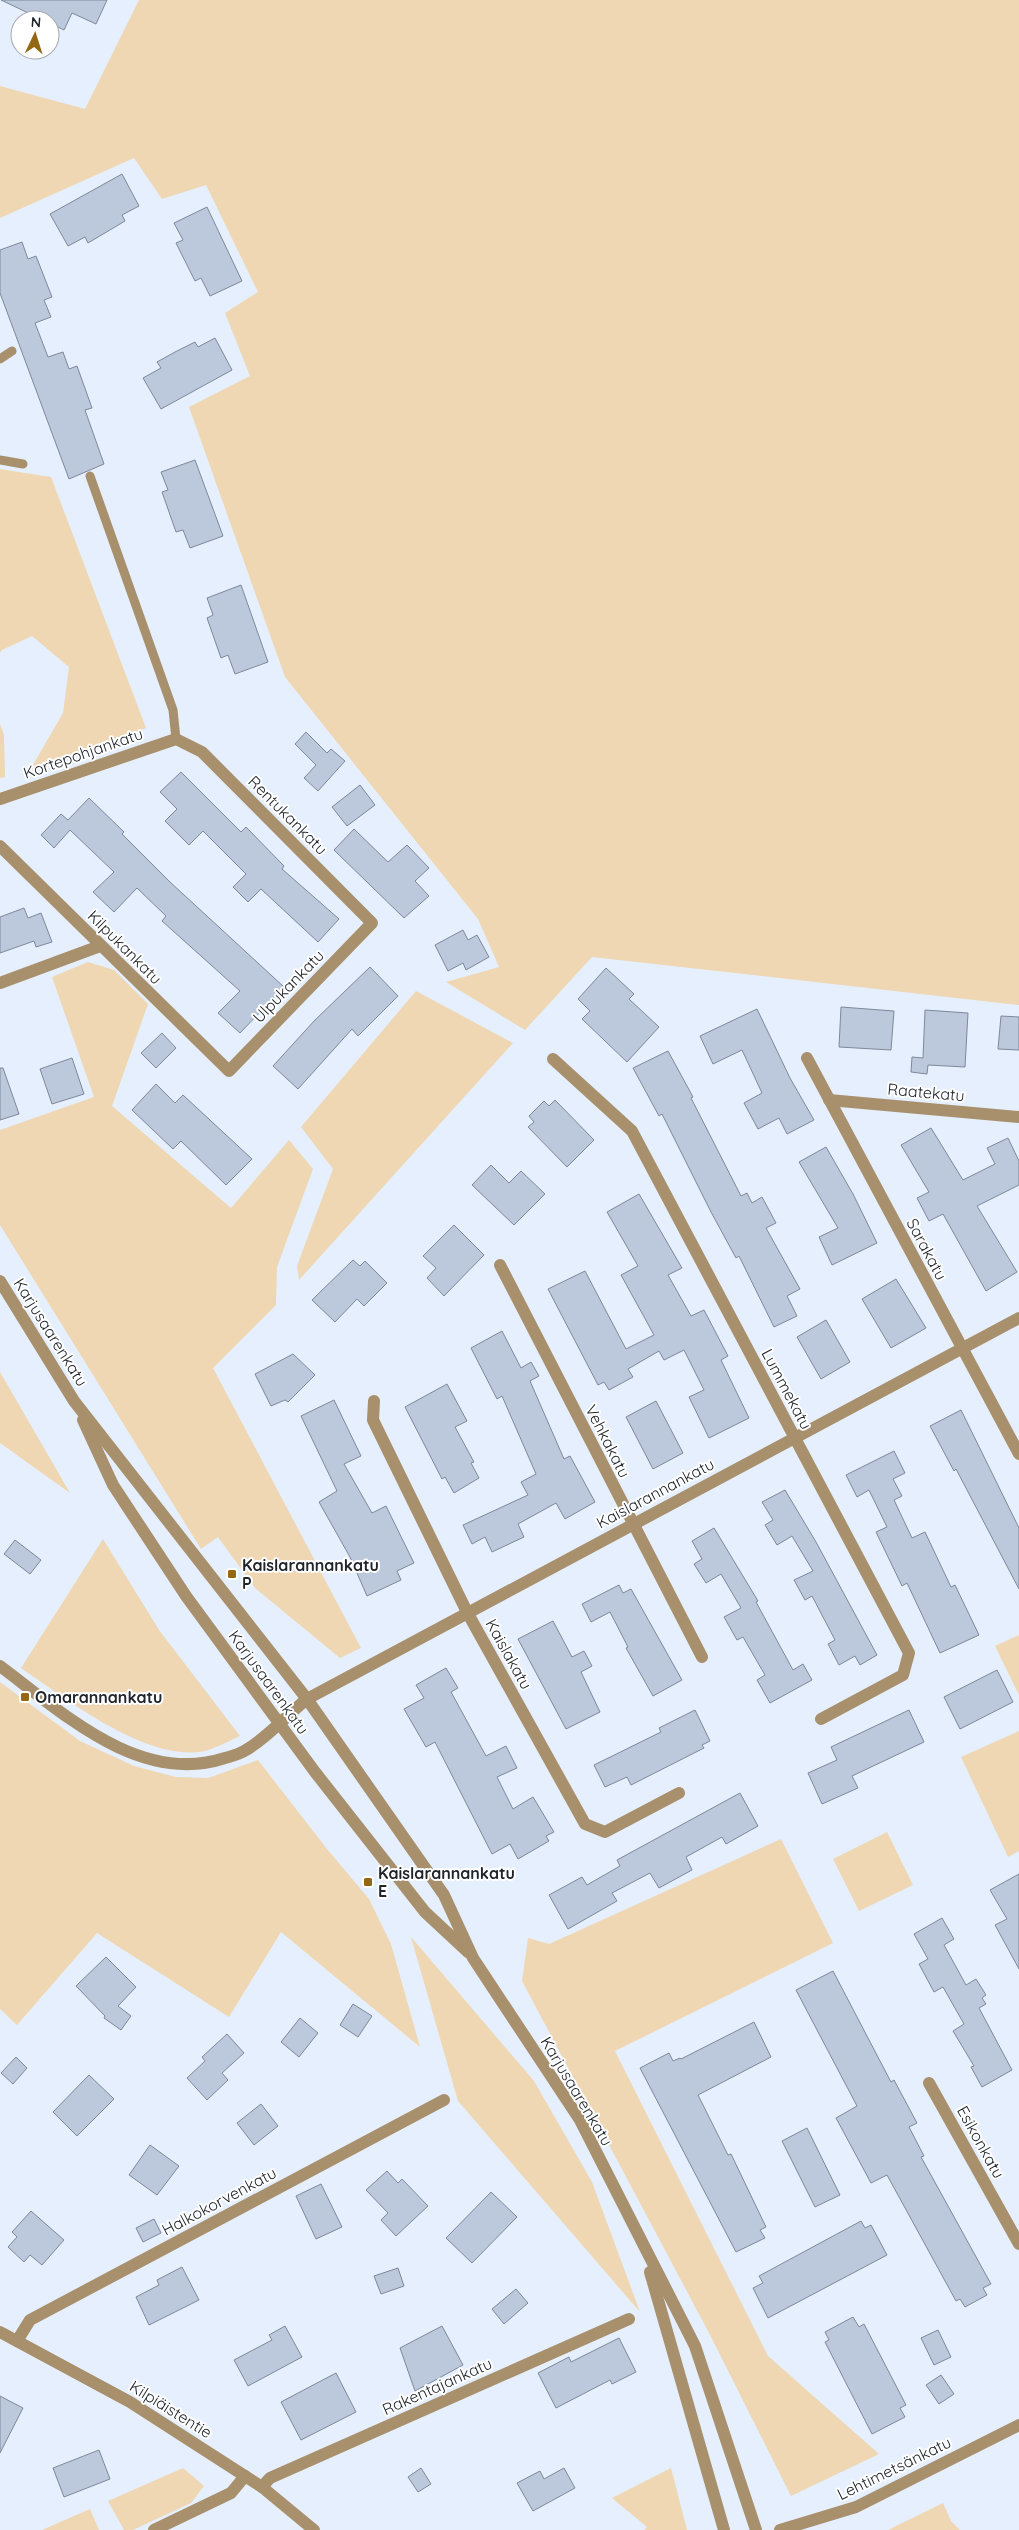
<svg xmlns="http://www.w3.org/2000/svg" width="1019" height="2530" viewBox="0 0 1019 2530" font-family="Quicksand,sans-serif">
<rect width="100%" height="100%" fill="#e5effe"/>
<g fill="#efd7b3">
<polygon points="139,0 1019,0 1019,1005 592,957 525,1030 446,982 499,967 478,919 285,677 189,407 250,376 225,313 258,292 206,185 162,199 134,158 0,218 0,86 85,109"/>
<polygon points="0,469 51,477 146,728 30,770 63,713 69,667 32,636 2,650 0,653"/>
<polygon points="0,724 4,735 5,777 0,778"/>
<polygon points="88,962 114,970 148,1004 112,1106 231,1208 289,1140 313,1169 277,1267 276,1305 213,1368 361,1648 340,1658 255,1588 218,1537 201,1549 0,1225 0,1130 94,1097 52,977"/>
<polygon points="416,991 513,1043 299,1280 297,1266 333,1169 301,1127"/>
<polygon points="0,1372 70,1493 0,1443"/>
<path d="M103,1539L159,1630L240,1736C229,1741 216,1748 205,1751C147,1763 67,1699 21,1668Z"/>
<polygon points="1019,1635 1019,1695 995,1646"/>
<polygon points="0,1682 80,1741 134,1766 176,1777 208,1778 258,1760 327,1849 369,1899 391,1944 420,2047 281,1932 229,2017 97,1933 17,2025 0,2009"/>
<polygon points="1019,1731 1019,1851 1008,1857 961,1757"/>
<polygon points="887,1832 913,1885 859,1911 833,1859"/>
<polygon points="781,1839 833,1943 615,2051 768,2356 879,2454 791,2496 709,2333 522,1981 528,1938 549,1944"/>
<polygon points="411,1937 534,2081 592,2182 640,2312 458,2101"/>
<polygon points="183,2468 204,2486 191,2503 133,2530 124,2530 108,2501"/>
<polygon points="671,2468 687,2530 644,2530 647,2527 612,2498"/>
<polygon points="943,2503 951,2521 960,2530 888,2530"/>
<polygon points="90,2509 99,2530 42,2530"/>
</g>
<g fill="#bcc8db" stroke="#7d899a">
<polygon points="1,0 107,0 96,24 72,13 64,30 50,23 50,20 43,20"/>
<polygon points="122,174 139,206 122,215 125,221 88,243 85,237 68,246 50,214"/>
<polygon points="207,207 242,281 210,296 201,278 195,281 176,243 183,240 174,223"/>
<polygon points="22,242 28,259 36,256 52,297 44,300 51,317 35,323 48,357 63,352 69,369 77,366 92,408 85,410 104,464 69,479 0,293 0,250"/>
<polygon points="215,338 232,370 161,409 143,378 161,368 157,362 175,352 195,342 198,347"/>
<polygon points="195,460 223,536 190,548 183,530 176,532 162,492 168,490 161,472"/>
<polygon points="241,585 268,662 235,674 228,655 221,658 207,618 213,615 207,598"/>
<polygon points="306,732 327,753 331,749 345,761 318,791 304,778 316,765 295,744"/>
<polygon points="181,772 241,832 246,827 284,866 282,869 339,919 318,942 261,889 248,902 233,887 246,874 203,831 189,845 165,821 177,809 160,792"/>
<polygon points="360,785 375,805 347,826 332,807"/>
<polygon points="89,798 124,832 122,834 170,882 284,987 240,1033 218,1013 240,991 162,921 166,916 137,888 114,912 93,892 114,872 70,830 54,848 41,835 61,814 68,820"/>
<polygon points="354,829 388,862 407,845 429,868 415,881 429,896 404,918 334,850"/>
<polygon points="24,908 28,918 41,913 52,942 36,947 34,941 0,953 0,917"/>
<polygon points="463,930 468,940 477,935 489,957 466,970 463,963 448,971 435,945"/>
<polygon points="370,967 398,996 358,1036 352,1029 298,1089 273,1066 315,1020"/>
<polygon points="606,968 634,994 629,999 659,1027 627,1062 582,1019 590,1011 578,999"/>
<polygon points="841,1007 894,1011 891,1050 839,1047"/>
<polygon points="757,1009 790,1078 814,1120 787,1134 779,1118 758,1129 744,1103 762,1093 742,1050 713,1064 700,1036"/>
<polygon points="925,1010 968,1013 965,1067 928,1065 927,1074 911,1072 912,1057 923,1058"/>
<polygon points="1001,1016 1019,1017 1019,1050 998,1049"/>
<polygon points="162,1033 176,1048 156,1068 141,1053"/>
<polygon points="668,1051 693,1097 691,1098 741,1196 747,1193 752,1203 762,1197 776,1223 766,1228 800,1289 787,1296 797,1316 774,1327 739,1256 736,1258 711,1212 662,1114 659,1116 633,1068"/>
<polygon points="72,1058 84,1094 52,1104 40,1069"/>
<polygon points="0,1068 3,1068 19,1114 0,1120"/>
<polygon points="156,1084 175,1103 183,1095 252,1159 226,1185 181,1141 173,1149 132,1110"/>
<polygon points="555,1100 594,1140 567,1167 528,1127 534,1122 529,1116 544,1101 549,1106"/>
<polygon points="931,1128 963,1180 995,1164 987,1148 1008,1138 1019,1161 1019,1185 977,1206 1017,1272 986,1291 943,1214 929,1221 917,1198 929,1192 901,1145"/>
<polygon points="826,1147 853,1194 877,1243 832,1265 819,1237 838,1228 799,1162"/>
<polygon points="491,1165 509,1183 521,1171 545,1194 514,1225 472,1185"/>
<polygon points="639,1194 682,1268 668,1275 691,1316 704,1310 728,1356 721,1360 749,1418 709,1438 689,1397 704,1390 684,1350 664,1360 659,1351 628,1369 633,1377 609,1390 604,1382 598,1385 548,1289 585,1271 626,1349 654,1335 621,1275 638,1266 607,1212"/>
<polygon points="454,1225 484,1255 444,1296 427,1278 436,1268 423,1256"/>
<polygon points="353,1260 360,1266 365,1261 387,1283 364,1306 357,1299 335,1322 312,1300"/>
<polygon points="896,1279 926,1328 891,1348 862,1299"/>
<polygon points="826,1320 850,1362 821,1379 797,1337"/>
<polygon points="502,1331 521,1368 531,1362 539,1376 530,1381 564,1459 570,1456 595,1502 565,1519 556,1503 518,1524 524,1537 492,1552 485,1537 472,1544 463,1525 528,1495 521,1482 536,1474 502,1396 497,1399 471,1348"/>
<polygon points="293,1354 315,1375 288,1402 285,1400 271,1406 255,1374"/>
<polygon points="447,1384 467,1421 455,1427 474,1462 471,1463 479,1478 454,1493 445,1477 442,1479 405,1407"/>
<polygon points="334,1400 361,1456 344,1464 372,1513 386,1506 414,1563 397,1571 401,1580 367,1596 350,1557 319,1502 337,1491 301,1416"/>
<polygon points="656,1401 683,1453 653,1469 626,1417"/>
<polygon points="961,1410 1019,1528 1019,1589 956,1469 954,1471 930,1426"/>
<polygon points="894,1451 905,1473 893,1479 902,1496 894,1500 912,1538 925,1532 951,1587 955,1585 979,1635 940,1653 907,1583 902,1586 876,1532 887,1527 869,1490 857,1497 846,1475"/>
<polygon points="785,1490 816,1542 877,1655 860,1665 855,1656 839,1665 828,1644 835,1640 812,1596 805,1600 794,1580 813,1571 792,1536 777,1545 765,1525 773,1520 762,1502"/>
<polygon points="714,1528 758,1601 756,1602 793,1670 803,1664 812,1680 770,1703 757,1680 765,1675 743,1637 737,1640 724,1617 741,1608 721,1574 706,1583 694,1564 702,1559 692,1541"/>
<polygon points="15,1540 41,1560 30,1574 4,1554"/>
<polygon points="619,1585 623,1593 631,1589 682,1680 653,1696 626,1648 628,1647 610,1612 591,1622 582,1604"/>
<polygon points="553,1621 572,1657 584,1651 592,1666 581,1672 600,1712 566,1729 518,1639"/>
<polygon points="446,1668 458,1688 451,1692 486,1756 506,1746 517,1768 497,1777 513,1809 533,1797 554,1832 546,1836 549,1841 518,1859 510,1844 492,1854 435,1742 426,1747 404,1709 424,1698 416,1685"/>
<polygon points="997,1670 1013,1702 960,1729 944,1697"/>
<polygon points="695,1710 710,1741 702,1745 704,1748 631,1785 627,1777 605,1787 594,1765 661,1732 659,1728"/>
<polygon points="909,1710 924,1742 852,1776 858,1788 822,1804 808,1773 837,1760 831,1747"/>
<polygon points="740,1793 758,1826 726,1844 722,1837 686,1857 692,1870 659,1888 650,1873 612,1893 617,1901 568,1929 549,1895 582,1877 587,1885 620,1866 617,1860"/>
<polygon points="1019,1874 1019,1969 995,1925 1007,1919 990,1890"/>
<polygon points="942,1918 954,1939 944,1945 966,1985 976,1979 986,1995 982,1998 986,2004 979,2008 1012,2070 982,2087 971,2067 974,2066 953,2031 964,2024 943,1987 934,1992 919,1964 928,1959 914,1934"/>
<polygon points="106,1957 136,1987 118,2006 131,2016 121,2030 104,2018 105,2016 76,1986"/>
<polygon points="833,1971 891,2082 894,2080 917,2123 909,2127 924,2156 921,2157 991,2284 983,2288 987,2295 965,2307 960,2299 956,2301 887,2175 871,2183 836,2118 857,2106 796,1990"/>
<polygon points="353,2004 372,2016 358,2037 340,2025"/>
<polygon points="300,2018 318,2033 299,2057 281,2042"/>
<polygon points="754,2022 771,2057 698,2095 728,2155 731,2154 766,2227 760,2230 765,2238 736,2252 640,2068 669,2053 673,2061 680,2058 681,2059"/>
<polygon points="227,2034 244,2053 222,2073 228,2080 207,2100 187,2078 205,2061 202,2057"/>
<polygon points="16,2057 27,2068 13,2084 1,2073"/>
<polygon points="89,2075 114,2099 77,2136 53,2112"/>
<polygon points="261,2104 278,2126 254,2145 237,2123"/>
<polygon points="807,2128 840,2195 815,2207 782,2141"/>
<polygon points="150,2145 179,2166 157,2195 129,2175"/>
<polygon points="387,2171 398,2183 402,2179 428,2206 396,2236 381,2220 388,2213 366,2190"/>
<polygon points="321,2184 342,2227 316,2239 296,2196"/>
<polygon points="491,2192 517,2217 472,2263 446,2238"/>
<polygon points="31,2211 64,2240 42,2265 30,2255 24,2262 8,2247 17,2237 12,2232"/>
<polygon points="154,2219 161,2233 143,2242 136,2228"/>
<polygon points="861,2221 865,2228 871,2225 887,2255 768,2318 753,2288 763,2283 759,2276"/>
<polygon points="182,2267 199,2300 149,2325 136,2297 159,2285 157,2280"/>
<polygon points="398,2268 404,2286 381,2294 374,2276"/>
<polygon points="516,2289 528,2303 504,2324 492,2309"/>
<polygon points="853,2317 859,2327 864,2324 906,2405 900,2408 905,2417 872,2434 825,2342 829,2340 825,2332"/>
<polygon points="285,2326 302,2357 248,2386 234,2360 272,2340 269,2335"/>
<polygon points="442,2326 463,2365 415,2391 400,2348"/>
<polygon points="938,2330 951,2357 934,2365 921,2338"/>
<polygon points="619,2338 636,2372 612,2384 610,2380 556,2408 538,2373 569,2357 571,2362"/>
<polygon points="336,2373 356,2412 301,2440 281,2402"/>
<polygon points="941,2375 954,2394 939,2404 926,2385"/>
<polygon points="0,2396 23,2408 0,2453"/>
<polygon points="99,2450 110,2479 64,2497 53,2468"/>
<polygon points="421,2468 431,2484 418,2492 408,2477"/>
<polygon points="564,2468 575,2488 533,2511 517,2483 540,2471 544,2479"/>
</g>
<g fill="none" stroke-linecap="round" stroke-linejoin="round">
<g stroke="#a8906d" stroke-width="9">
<polyline points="0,359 12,351"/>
<polyline points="0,460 23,464"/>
<polyline points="90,476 173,710 176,739"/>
</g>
<g stroke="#a8906d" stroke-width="12">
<polyline points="0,799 176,739 202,752 372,923 229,1071 0,846"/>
<polyline points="0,983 100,946"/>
<polyline points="807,1058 1019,1454"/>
<polyline points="553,1059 632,1131 909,1653 903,1675 821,1719"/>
<polyline points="829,1100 1019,1117"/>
<polyline points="500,1265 702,1657"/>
<polyline points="374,1401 373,1420 467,1612 585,1824 605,1832 679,1793"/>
<path d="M0,1666C63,1713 140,1786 225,1758C232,1756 240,1754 246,1750C268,1737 287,1715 307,1699L1019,1318"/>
<polyline points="929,2083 1019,2244"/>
<polyline points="0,2332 130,2402 262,2487 314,2530"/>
<polyline points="17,2341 30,2320 444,2100"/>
<polyline points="262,2487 270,2478 629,2319"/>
<polyline points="154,2530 231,2493 245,2476"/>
<polyline points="780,2530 856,2507 1019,2425"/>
</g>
<g stroke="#a8906d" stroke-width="12">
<polyline points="0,1281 74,1401 307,1699 444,1895 473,1958 580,2120 695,2346 756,2530"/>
<polyline points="83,1420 113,1485 186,1596 315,1772 425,1912 468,1952"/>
<polyline points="650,2272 724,2530"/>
</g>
</g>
<g fill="#936713" stroke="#fff" stroke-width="2">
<rect x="227" y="1569" width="10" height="10" rx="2.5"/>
<rect x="20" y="1692" width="10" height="10" rx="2.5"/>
<rect x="363" y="1877" width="10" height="10" rx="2.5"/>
</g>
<g text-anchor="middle" stroke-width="4" stroke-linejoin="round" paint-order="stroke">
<g font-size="16" fill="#20252c" stroke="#fff">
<text transform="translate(83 753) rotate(-19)" y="6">Kortepohjankatu</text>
<text transform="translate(288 815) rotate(45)" y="6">Rentukankatu</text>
<text transform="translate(125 947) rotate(45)" y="6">Kilpukankatu</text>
<text transform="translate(288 986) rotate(-46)" y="6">Ulpukankatu</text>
<text transform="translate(926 1092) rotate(5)" y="6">Raatekatu</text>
<text transform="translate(927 1249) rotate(62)" y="6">Sarakatu</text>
<text transform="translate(51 1332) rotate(58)" y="6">Karjusaarenkatu</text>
<text transform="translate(787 1389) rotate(62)" y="6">Lummekatu</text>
<text transform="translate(608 1441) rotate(63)" y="6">Vehkakatu</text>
<text transform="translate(655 1493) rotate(-28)" y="6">Kaislarannankatu</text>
<text transform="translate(509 1654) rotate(61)" y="6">Kaislakatu</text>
<text transform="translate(269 1682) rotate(54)" y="6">Karjusaarenkatu</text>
<text transform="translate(577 2091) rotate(59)" y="6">Karjusaarenkatu</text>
<text transform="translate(981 2142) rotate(61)" y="6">Esikonkatu</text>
<text transform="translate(219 2201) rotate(-28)" y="6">Halkokorvenkatu</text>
<text transform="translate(437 2386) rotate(-24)" y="6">Rakentajankatu</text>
<text transform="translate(171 2409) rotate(32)" y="6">Kilpiäistentie</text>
<text transform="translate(894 2468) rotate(-26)" y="6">Lehtimetsänkatu</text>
</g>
<g font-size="16" font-weight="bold" fill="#20252c" stroke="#fff" text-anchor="start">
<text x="242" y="1571">Kaislarannankatu<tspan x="242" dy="18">P</tspan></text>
<text x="35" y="1703">Omarannankatu</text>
<text x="378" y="1879">Kaislarannankatu<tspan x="378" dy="18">E</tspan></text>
</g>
</g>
<g transform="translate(35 35) rotate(4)"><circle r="24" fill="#ffffff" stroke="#a6a8ab"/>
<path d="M0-4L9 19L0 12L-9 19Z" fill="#936713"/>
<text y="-8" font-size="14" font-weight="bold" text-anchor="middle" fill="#20252c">N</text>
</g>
</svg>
